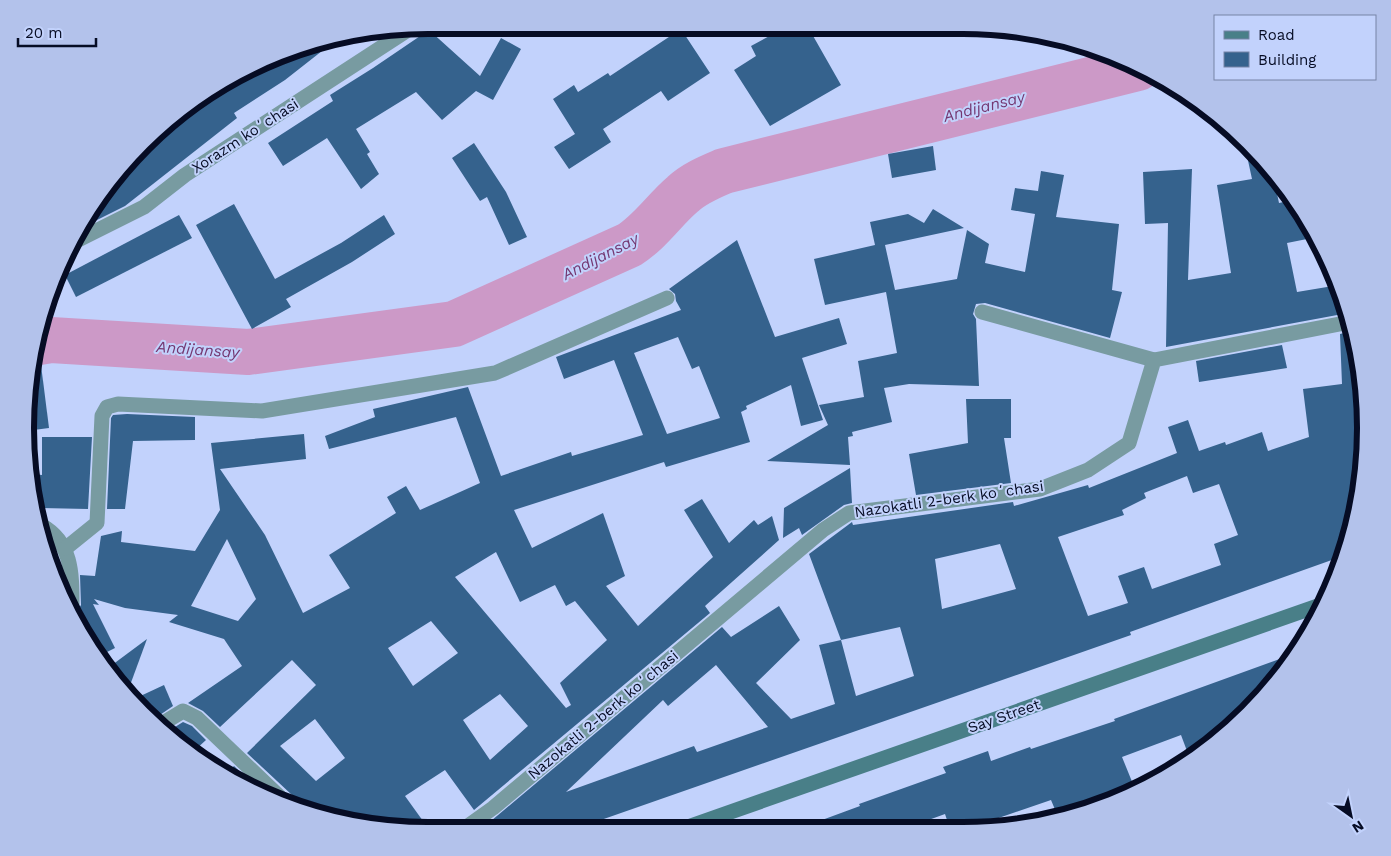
<svg xmlns="http://www.w3.org/2000/svg" width="1391" height="856" viewBox="0 0 1391 856" font-family="'Work Sans',sans-serif">
<rect width="100%" height="100%" fill="#c2d2fc"/>
<g fill="none" stroke-linecap="round" stroke-linejoin="round">
<path stroke="#cc99c7" stroke-width="46" d="M39,342L51,340L248,352L454,324L629,245C651,231 664,210 683,194C695,183 710,177 724,171L1138,68"/>
</g>
<g fill="#35628d" fill-rule="evenodd">
<polygon points="786,27 808,27 841,85 770,126 734,70 756,56 751,46"/>
<polygon points="681,29 710,73 668,101 661,91 603,129 611,142 569,169 554,147 575,134 553,99 574,85 578,92 608,73 610,76"/>
<polygon points="429,30 480,76 501,38 521,49 493,100 476,91 442,120 416,92 356,129 370,152 367,154 379,174 361,189 327,138 283,166 268,143 333,101 330,95 373,68"/>
<polygon points="336,40 285,80 234,113 237,118 125,206 85,226 108,183 183,108 299,46"/>
<polygon points="1244,142 1272,170 1279,203 1293,200 1317,237 1287,243 1297,292 1339,285 1348,313 1166,347 1168,223 1145,224 1143,172 1192,169 1188,280 1231,273 1217,185 1252,179"/>
<polygon points="474,143 506,192 527,237 509,245 487,197 480,201 452,158"/>
<polygon points="933,146 936,170 892,178 888,154"/>
<polygon points="1041,171 1064,175 1056,217 1119,224 1112,290 1122,292 1110,338 985,303 976,304 973,314 976,319 979,386 909,384 884,388 892,422 852,432 853,436 848,437 850,465 767,461 828,425 819,405 864,397 858,361 897,353 886,292 825,305 814,259 875,245 870,222 908,214 924,223 933,209 964,228 885,245 895,290 957,279 967,230 989,244 985,263 1025,272 1035,214 1011,210 1015,188 1038,191"/>
<polygon points="234,204 275,279 341,243 384,215 395,234 352,262 286,299 291,307 252,329 196,225"/>
<polygon points="179,215 192,238 76,297 65,275"/>
<path d="M737,240L775,337L839,318L847,344L802,358L823,420L801,426L791,385L746,406L747,409L741,412L750,442L666,467L664,462L514,510L532,548L603,513L625,576L606,586L638,626L713,557L684,510L702,499L729,543L754,520L758,525L772,516L779,540L705,606L710,613L474,810L445,770L405,796L428,828H376L307,809L247,753L316,685L292,660L220,727L203,711L188,703L242,666L224,639L169,622L178,615L125,608L94,599L99,605L93,604L115,648L99,656L76,613L81,605L80,575L95,576L101,536L122,531L121,542L195,551L220,510L211,443L304,434L306,459L220,469L265,535L303,613L350,588L329,555L396,513L387,497L406,486L420,510L480,483L456,417L329,449L325,436L375,417L373,409L468,387L501,476L571,452L572,456L643,435L614,360L564,379L556,357L681,310L676,301L675,294L669,289ZM678,337L692,369L699,366L720,418L667,434L634,353ZM227,539L256,599L238,621L191,606ZM496,552L520,602L555,585L566,606L575,601L607,640L560,683L571,705L566,708L455,577ZM431,621L458,653L413,686L388,648ZM500,694L528,726L490,760L463,720ZM315,719L345,758L316,781L280,746Z"/>
<path d="M1352,331L1363,375L1365,454L1352,532L1343,556L1130,632L1131,635L578,828H486L485,826L722,627L731,637L779,606L800,640L756,683L791,719L835,704L819,645L841,640L809,554L852,522L853,525L1013,502L1014,506L1088,485L1089,488L1177,453L1168,427L1188,420L1199,451L1225,442L1226,445L1262,432L1268,451L1309,437L1303,389L1342,384L1340,334ZM1187,476L1193,493L1219,484L1238,535L1214,544L1221,565L1152,589L1144,567L1118,576L1128,603L1088,616L1058,537L1124,515L1122,510L1146,498L1144,493ZM1000,544L1016,589L942,609L935,559ZM900,627L914,676L856,696L841,640ZM716,665L768,727L697,752L694,746L566,792L663,700L668,706Z"/>
<polygon points="1282,345 1287,368 1199,382 1196,361"/>
<polygon points="35,365 41,365 49,428 26,431"/>
<polygon points="966,399 1011,399 1011,438 1004,438 1011,483 916,495 909,454 968,443"/>
<polygon points="127,414 195,417 195,440 133,441 125,509 107,509 111,418 113,415"/>
<polygon points="42,437 92,437 88,509 41,508 41,503 37,503 33,474 42,475"/>
<polygon points="850,468 852,503 844,505 802,535 799,528 783,538 784,508"/>
<polygon points="54,572 61,572 62,587"/>
<polygon points="147,639 129,688 112,665"/>
<polygon points="1296,653 1283,673 1228,731 1190,759 1181,735 1122,757 1135,789 1068,817 1059,819 1051,800 987,822 990,830 966,830 963,821 949,826 945,814 901,830 804,829 803,827 860,806 859,804 946,773 943,767 988,751 991,761 1030,747 1031,749 1115,721 1114,719"/>
<polygon points="164,685 173,706 154,719 134,699"/>
<polygon points="183,722 192,726 206,740 194,751 196,756 183,748 167,732"/>
<polygon points="234,766 263,794 227,773"/>
</g>
<g fill="none" stroke-linecap="round" stroke-linejoin="round">
<g stroke="#789ba1" stroke-width="15">
<polyline points="78,240 144,207 185,175 411,28"/>
<polyline points="982,312 1154,360"/>
<path d="M41,525C72,542 72,573 72,605"/>
<polyline points="66,548 97,523 102,416 107,407 118,404 262,411 495,373 667,298"/>
<polyline points="160,725 183,711 197,718 287,804"/>
<polyline points="465,828 493,808 823,530 849,513 1040,489 1088,470 1129,443 1154,360 1350,322"/>
</g>
<polyline stroke="#497f88" stroke-width="15" points="682,829 1326,603"/>
</g>
<g text-anchor="middle" stroke-width="4" stroke-linejoin="round" paint-order="stroke">
<g font-size="15" fill="#060c24" stroke="#c2d2fc">
<text transform="translate(245 136) rotate(-33)" y="5">Xorazm koʻchasi</text>
<text transform="translate(949 499) rotate(-8)" y="5">Nazokatli 2-berk koʻchasi</text>
<text transform="translate(603 715) rotate(-40)" y="5">Nazokatli 2-berk koʻchasi</text>
<text transform="translate(1004 716) rotate(-19)" y="5">Say Street</text>
</g>
<g font-size="16" font-style="italic" fill="#743771" stroke="#c2d2fc">
<text transform="translate(984 106) rotate(-14)" y="6">Andijansay</text>
<text transform="translate(600 256) rotate(-27)" y="6">Andijansay</text>
<text transform="translate(198 349) rotate(4)" y="6">Andijansay</text>
</g>
</g>
<path d="M0 0H1391V856H0ZM428 34H963A394 394 0 0 1 1357 428V428A394 394 0 0 1 963 822H428A394 394 0 0 1 34 428V428A394 394 0 0 1 428 34Z" fill="#b3c2eb" fill-rule="evenodd"/>
<path fill="none" stroke="#060c24" stroke-width="6" d="M428 34H963A394 394 0 0 1 1357 428V428A394 394 0 0 1 963 822H428A394 394 0 0 1 34 428V428A394 394 0 0 1 428 34Z"/>
<rect x="1214" y="15" width="162" height="65" fill="#c2d2fc" stroke="#7783a6"/>
<rect x="1224" y="31" width="25" height="8" fill="#497f88" stroke="#7783a6"/>
<text x="1258" y="40" font-size="15" fill="#060c24">Road</text>
<rect x="1224" y="52" width="25" height="15" fill="#35628d" stroke="#7783a6"/>
<text x="1258" y="65" font-size="15" fill="#060c24">Building</text>
<g transform="translate(1351 816) rotate(147)" stroke="#c2d2fc" stroke-width="4" paint-order="stroke">
<path d="M0-4L9 19L0 12L-9 19Z" fill="#060c24"/>
<text y="-8" font-size="14" font-weight="bold" text-anchor="middle" fill="#060c24">N</text>
</g>
<path d="M18 38v8h78v-8" fill="none" stroke="#060c24" stroke-width="2.5"/>
<text x="25" y="38" font-size="15" fill="#060c24" stroke="#c2d2fc" stroke-width="4" paint-order="stroke">20 m</text>
</svg>
